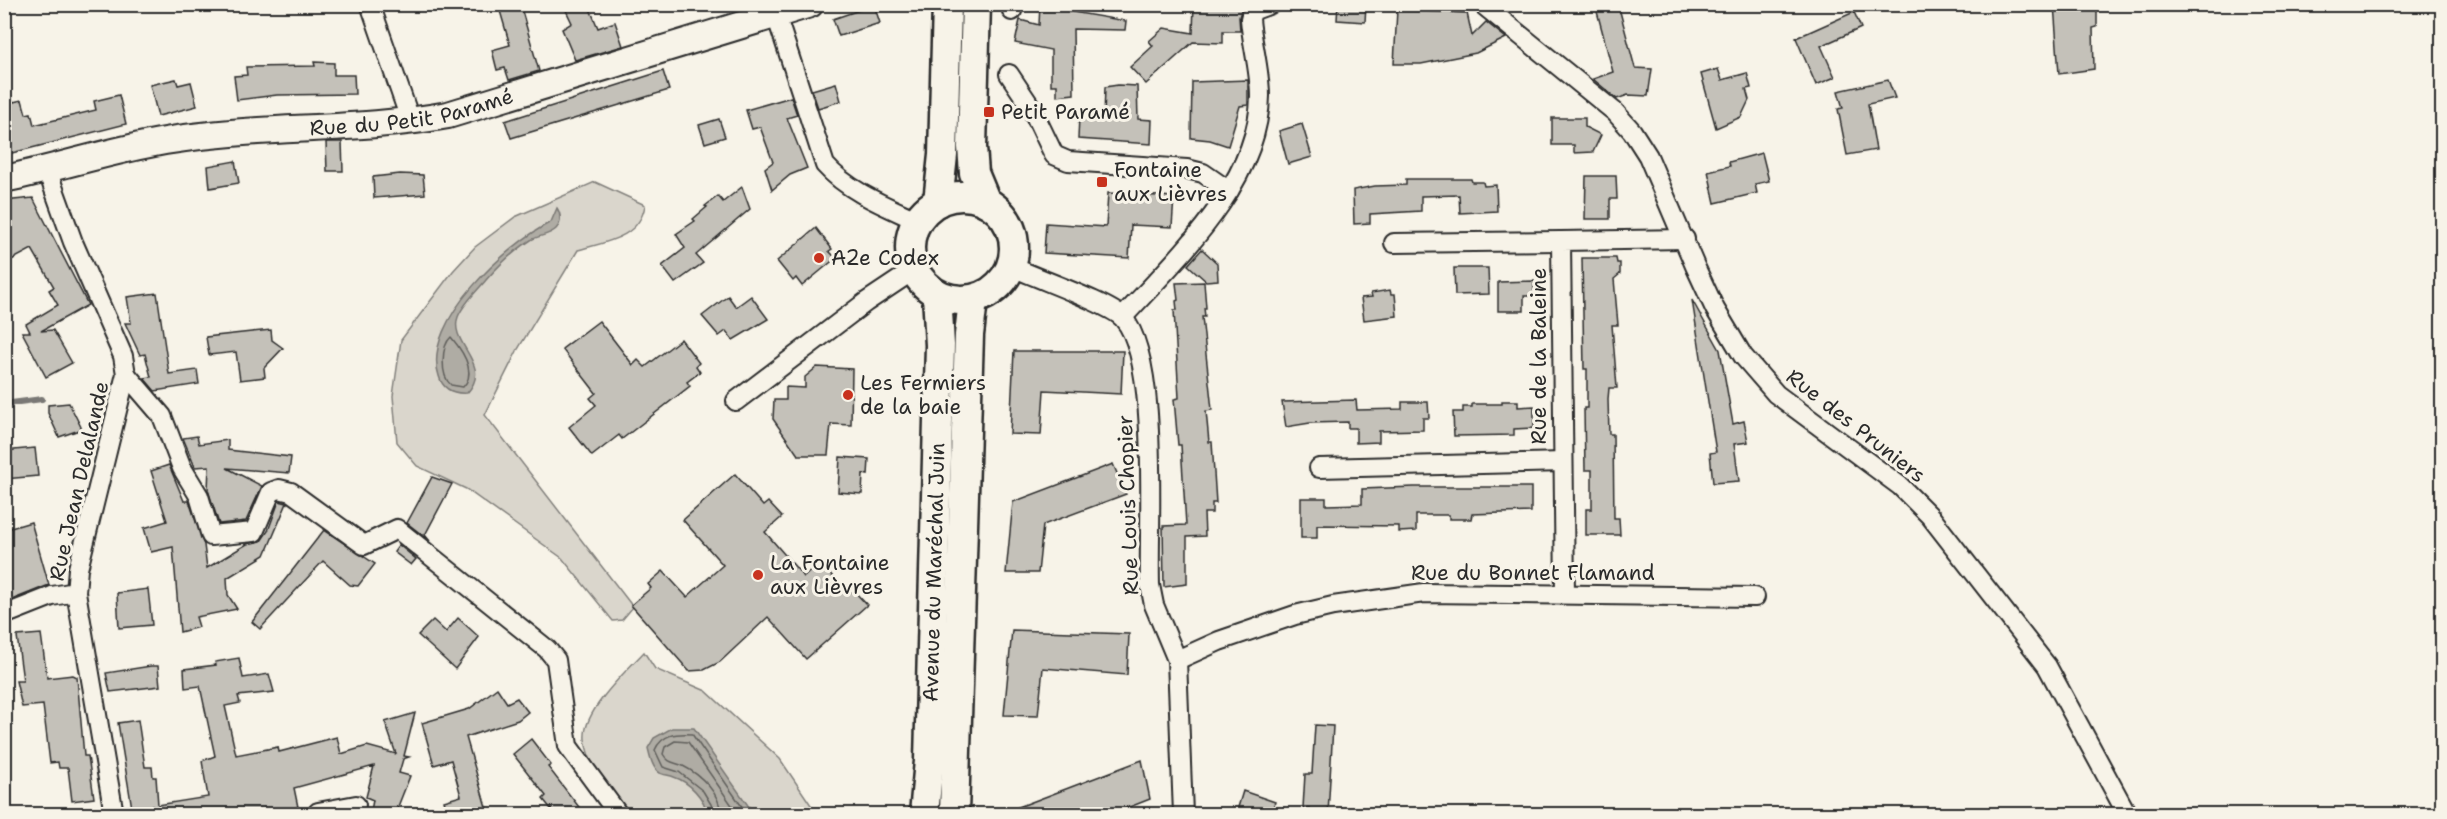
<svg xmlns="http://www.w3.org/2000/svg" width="2447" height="819" viewBox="0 0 2447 819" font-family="'Shantell Sans',sans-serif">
<rect width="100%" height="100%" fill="#f7f3e8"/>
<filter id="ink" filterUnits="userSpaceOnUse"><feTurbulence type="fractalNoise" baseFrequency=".0167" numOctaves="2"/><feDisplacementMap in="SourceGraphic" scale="12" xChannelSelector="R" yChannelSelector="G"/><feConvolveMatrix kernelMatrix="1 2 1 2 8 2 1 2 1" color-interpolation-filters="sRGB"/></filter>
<g filter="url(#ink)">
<g fill="#dad6cc" stroke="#82807c" stroke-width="1.5">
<path d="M595,182L645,205C640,238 605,242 578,250L518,349L485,415L633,607L622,620L613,621L562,558L466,489L417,466L397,442L393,396L401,340L453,271L475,247L515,217Z"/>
<path d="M644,652L655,669L706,691L780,759L817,814H630C614,793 587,767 585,739C582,712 627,670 644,652Z"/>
</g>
<g fill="#afaca4" stroke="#7a7874" stroke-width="1.5">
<path d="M557,208C561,214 562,223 556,229C550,235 538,236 531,240C514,251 499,265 486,280C477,291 463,304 458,317C448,344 494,364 467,393C453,394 443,390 439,376C421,322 509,243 551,222Z"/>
<path d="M672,728H694L754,814H707C705,798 689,782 674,777C670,775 663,775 660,773C652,768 650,756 648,748L654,738Z"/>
</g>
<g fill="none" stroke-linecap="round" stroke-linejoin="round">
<g stroke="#605f5b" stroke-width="1.5">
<path d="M451,337C461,349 478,372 463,387L451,385C440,376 441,346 451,337Z"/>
<path d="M713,814L712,806L703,791L679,772L663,767L655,750C662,734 676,733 692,734L747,814"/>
<path d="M721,814C720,793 701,775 683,766C674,762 668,763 663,754L665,747L675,741L688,742L738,814"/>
</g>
<polyline stroke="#7a7874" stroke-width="6" points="4,404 42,399"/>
</g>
<g fill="#c4c1b9" stroke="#2b2b2b" stroke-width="1.5">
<polygon points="498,4 520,4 539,71 509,80 505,68 497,70 492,50 510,45"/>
<polygon points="563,4 588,4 598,28 615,22 623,46 575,60 562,29 572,23"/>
<polygon points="1040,4 1067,4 1066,10 1073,12 1126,21 1125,30 1073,29 1074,94 1057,96 1057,85 1051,85 1051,50 1015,43 1020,20 1039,25"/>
<polygon points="1194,4 1243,4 1239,17 1240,31 1223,31 1223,43 1193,42 1146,84 1130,67 1153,46 1149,41 1164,28 1193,33"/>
<polygon points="1338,4 1366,4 1365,22 1337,20"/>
<polygon points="1595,4 1618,4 1635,68 1652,69 1648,96 1628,95 1617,99 1593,79 1613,72"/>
<polygon points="2054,4 2097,4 2097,27 2093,28 2094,69 2059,74"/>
<polygon points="874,5 880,23 839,36 833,19"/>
<polygon points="1397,10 1467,13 1472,36 1486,22 1506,38 1476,53 1421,64 1394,64"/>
<polygon points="1854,12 1861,28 1821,46 1835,77 1816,85 1796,38"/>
<polygon points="314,62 334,63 334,75 354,75 355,94 277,95 237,100 234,76 247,75 246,67 315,66"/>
<polygon points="1718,69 1722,80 1747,73 1751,88 1746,89 1749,100 1741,117 1716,128 1701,74"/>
<polygon points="663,71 669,90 511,138 505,121"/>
<polygon points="176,79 178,85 191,82 197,106 158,116 150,85"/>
<polygon points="1248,80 1248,105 1240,106 1228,146 1210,140 1191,138 1192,82"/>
<polygon points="1888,80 1895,98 1868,104 1876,150 1847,155 1838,109 1843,108 1838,91"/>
<polygon points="836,83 841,101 818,108 812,90"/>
<polygon points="1118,85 1137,86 1138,119 1152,120 1151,144 1078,139 1079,116 1104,117 1105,87"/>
<polygon points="119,95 126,124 4,155 4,121 10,119 5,104 22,100 26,114 31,113 34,125 96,110 94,101"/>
<polygon points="791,97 797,115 787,118 807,168 790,175 772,190 765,168 773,162 760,127 752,129 746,110"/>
<polygon points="1552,118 1585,118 1585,127 1601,135 1593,152 1574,153 1574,145 1552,145"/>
<polygon points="719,119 725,137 705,143 699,125"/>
<polygon points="1302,124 1312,157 1288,164 1279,131"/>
<polygon points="326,142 342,142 343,171 327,171"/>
<polygon points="1762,153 1769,181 1755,184 1757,193 1715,203 1708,171 1730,166 1729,162"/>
<polygon points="235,161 239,183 210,188 208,166"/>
<polygon points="400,174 423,175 425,194 374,198 373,177"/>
<polygon points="1586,176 1616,176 1617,199 1610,199 1610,219 1585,219"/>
<polygon points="1406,179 1471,179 1472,182 1483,182 1484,186 1496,185 1497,211 1460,213 1459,195 1421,196 1421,211 1370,214 1370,223 1354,224 1353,190 1375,186 1406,185"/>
<polygon points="742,187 750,209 696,255 703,263 675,283 662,266 685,248 676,234 695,221 693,219 707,207 705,206 718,196 723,202"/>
<polygon points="1108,193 1174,197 1172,227 1131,225 1129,258 1044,253 1046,223 1106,227"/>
<polygon points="33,198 88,305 41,331 53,330 72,363 46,377 22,332 30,332 26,324 58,305 49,290 54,287 32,249 4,264 4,201"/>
<polygon points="816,228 832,249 829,251 836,258 802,286 796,278 793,281 777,261"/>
<polygon points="1202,249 1217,263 1218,280 1206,281 1188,265"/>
<polygon points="1582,258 1616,258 1617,263 1620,263 1620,274 1614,279 1618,325 1612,325 1617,388 1609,388 1608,399 1609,434 1613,434 1614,518 1619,518 1620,535 1586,535 1586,509 1592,509 1592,470 1585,470 1584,408 1587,408 1587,369 1584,369"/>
<polygon points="1454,268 1488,268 1489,294 1455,295"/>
<polygon points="1534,281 1534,296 1524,296 1524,311 1498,311 1498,282"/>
<polygon points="1204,282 1206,308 1204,308 1205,317 1202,317 1212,410 1206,411 1209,442 1212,442 1216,503 1212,503 1212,513 1204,513 1205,536 1187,537 1187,584 1164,587 1163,526 1186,525 1181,445 1178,445 1174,399 1179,398 1174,310 1177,310 1176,301 1178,300 1176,283"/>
<polygon points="1390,290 1391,294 1395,294 1397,316 1364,320 1361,298 1372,297 1371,293"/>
<polygon points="157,293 169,374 197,370 199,384 155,391 144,378 151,377 145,354 140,355 125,323 131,323 127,297"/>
<polygon points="728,296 736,307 751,296 768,319 733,340 726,331 719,336 702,316"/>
<polygon points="1692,300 1720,350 1733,424 1744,421 1748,442 1734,444 1739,481 1713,483 1710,453 1716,452"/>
<polygon points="599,321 633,365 638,360 645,367 681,339 699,363 696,366 700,372 687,382 690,386 622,439 619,435 592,456 569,427 596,405 590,398 596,393 562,349"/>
<polygon points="271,330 272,340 283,348 264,368 265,377 240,380 236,352 209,355 206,337"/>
<polygon points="1014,351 1123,351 1121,394 1044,390 1041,435 1010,434"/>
<polygon points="817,367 852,369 851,425 831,424 828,455 798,455 773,419 774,400 786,400 786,387 805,388 805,377"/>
<polygon points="1356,400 1357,410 1402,409 1402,402 1428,402 1429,418 1423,418 1423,430 1379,431 1379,442 1356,443 1356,428 1348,428 1348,422 1310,423 1286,427 1282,402"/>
<polygon points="1502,401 1518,401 1518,407 1534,406 1534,428 1514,429 1514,435 1454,436 1453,412 1463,412 1463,407 1472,407 1472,404 1502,404"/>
<polygon points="69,403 82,429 59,437 48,413 48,405"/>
<polygon points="197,436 199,444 228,440 228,450 291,457 289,473 227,468 262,486 246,521 219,524 208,490 209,466 195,467 183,438"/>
<polygon points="35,448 38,476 4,479 4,451"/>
<polygon points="840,457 869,459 868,475 863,474 862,494 838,492"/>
<polygon points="1113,464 1126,494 1043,525 1038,573 1006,573 1013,502"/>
<polygon points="169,465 184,501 189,501 204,545 207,568 247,544 261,541 268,531 279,501 287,503 265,555 227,578 228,595 237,609 196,617 199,627 180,632 173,547 151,552 144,528 167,521 151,471"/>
<polygon points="735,474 763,506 768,502 782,517 765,532 804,577 820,562 848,594 853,590 867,605 806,659 768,617 720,662 704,670 689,671 631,605 651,588 648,584 663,571 687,597 723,565 683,520"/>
<polygon points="432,477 452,484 425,535 430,541 407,523"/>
<polygon points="1414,487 1531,487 1531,512 1472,514 1471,519 1449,519 1449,515 1416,515 1416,531 1399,532 1399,526 1317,525 1317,538 1301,538 1301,498 1326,498 1326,505 1362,504 1362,489"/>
<polygon points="31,522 49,585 9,601 4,585 4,530"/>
<polygon points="324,530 375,564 358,586 350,585 323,561 260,629 252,622"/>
<polygon points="399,545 416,559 411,565 394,552"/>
<polygon points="148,589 152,625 119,628 117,593"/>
<polygon points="458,618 479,637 455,669 418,635 433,620 446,632"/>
<polygon points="1012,630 1129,634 1127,675 1043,668 1038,716 1004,715"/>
<polygon points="41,634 47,678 73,675 77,677 84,756 88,756 94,798 72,801 68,768 59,768 58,762 50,763 43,705 22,707 16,681 23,681 17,636"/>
<polygon points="239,658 243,678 269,674 274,692 238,696 240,703 225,706 236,755 278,747 279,752 337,737 341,754 367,746 396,754 385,722 415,713 404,756 409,757 403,759 399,773 410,776 395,814 371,811 373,800 366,797 374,766 294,788 298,807 289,809 291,814 153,814 152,806 132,808 118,723 138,720 145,767 152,767 153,777 156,777 158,805 208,797 202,761 215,756 200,686 185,688 184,669 216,665 215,662"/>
<polygon points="151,666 158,666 160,686 110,692 106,673"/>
<polygon points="497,688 507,703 517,698 528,712 518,720 466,737 488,814 448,814 444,801 461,796 451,760 434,765 422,723 469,709"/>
<polygon points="1315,725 1333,726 1328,814 1310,814 1310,808 1303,808 1305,774 1312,774"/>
<polygon points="531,739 551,765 548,767 579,807 569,814 555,814 543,799 546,796 513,754"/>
<polygon points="1142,760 1150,799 1112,814 1000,814"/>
<polygon points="1243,791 1275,802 1271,814 1236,814"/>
</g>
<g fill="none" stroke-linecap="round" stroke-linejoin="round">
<defs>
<g id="street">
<polyline points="370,4 411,122"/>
<polyline points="1482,4 1615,112 1632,131 1648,156 1695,266 1715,309 1743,356 1776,394 1900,486 1930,516 2047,666 2127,814"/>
<polyline points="1012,11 1012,4"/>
<path d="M776,15L825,165C849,192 886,206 918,221"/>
<polyline points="1009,74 1031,107 1054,155 1068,161 1187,169 1203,173 1229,191"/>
<polyline points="47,170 73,242 123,356 126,374 78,569 76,592 114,814"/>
<polyline points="1394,243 1561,241"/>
<path d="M1011,266C1035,278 1109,303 1123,318C1160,359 1148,526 1150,585L1154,605L1177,660L1183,814"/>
<path d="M1123,317C1177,258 1259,183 1260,96C1260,70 1252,44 1250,19L1252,11L1271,4"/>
<polyline points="126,374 162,416 182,468 199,496 211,536 254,532 271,492 279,489 291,492 364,545 397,529 547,649 556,660 568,746 618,814"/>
<polyline points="736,401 866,302 914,270"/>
<polyline points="1319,468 1563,462"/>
<polyline points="1565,594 1561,241 1685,239"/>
<polyline points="4,615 52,596 76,592"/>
<polyline points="1177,660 1219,641 1295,615 1333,606 1424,593 1755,597"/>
<polyline points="318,814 318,812 356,805"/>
</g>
<g id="secondary">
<path id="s1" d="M4,179C58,168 111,150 165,141C259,125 355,132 448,115L810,4"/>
</g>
<g id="primary">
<polyline points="976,4 972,147 974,173 986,202"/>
<circle cx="962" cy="248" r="52"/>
<polyline points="938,202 943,155 947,4"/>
<path id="s2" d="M924,814L929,761L940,345L937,295"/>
<polyline points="954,814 969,335 973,300"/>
</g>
</defs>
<use href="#street" stroke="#2b2b2b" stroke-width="22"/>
<use href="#secondary" stroke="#2b2b2b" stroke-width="30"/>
<use href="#primary" stroke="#2b2b2b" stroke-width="33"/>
<use href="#street" stroke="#f7f3e8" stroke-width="18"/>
<use href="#secondary" stroke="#f7f3e8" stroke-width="26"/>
<use href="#primary" stroke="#f7f3e8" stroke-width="28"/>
</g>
</g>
<g fill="#c8321e" stroke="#f7f3e8" stroke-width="2">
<rect x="983" y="106" width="12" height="12" rx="3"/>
<rect x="1096" y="176" width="12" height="12" rx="3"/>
<circle cx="819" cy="258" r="6"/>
<circle cx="848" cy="395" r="6"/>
<circle cx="758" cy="575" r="6"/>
</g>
<g text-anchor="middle" stroke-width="6" stroke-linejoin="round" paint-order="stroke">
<g font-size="21" fill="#2b2b2b" stroke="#f7f3e8">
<text dy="7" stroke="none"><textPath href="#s1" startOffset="414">Rue du Petit Paramé</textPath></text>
<text transform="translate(1539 356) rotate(-90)" y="7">Rue de la Baleine</text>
<text transform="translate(1856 426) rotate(38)" y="7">Rue des Pruniers</text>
<text transform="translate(79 481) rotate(-77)" y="7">Rue Jean Delalande</text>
<text transform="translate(1128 505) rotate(-92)" y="7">Rue Louis Chopier</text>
<text dy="7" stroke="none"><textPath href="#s2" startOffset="242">Avenue du Maréchal Juin</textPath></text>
<text x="1533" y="580">Rue du Bonnet Flamand</text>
</g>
<g font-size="21" fill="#2b2b2b" stroke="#f7f3e8" text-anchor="start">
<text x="1001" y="119">Petit Paramé</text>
<text x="1114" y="177">Fontaine<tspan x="1114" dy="24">aux Lièvres</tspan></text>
<text x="831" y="265">A2e Codex</text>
<text x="860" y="390">Les Fermiers<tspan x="860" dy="24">de la baie</tspan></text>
<text x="770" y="570">La Fontaine<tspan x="770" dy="24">aux Lièvres</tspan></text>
</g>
</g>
<rect width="2447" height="819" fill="none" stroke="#f7f3e8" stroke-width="24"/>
<rect x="12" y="12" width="2423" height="795" fill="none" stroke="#2b2b2b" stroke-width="2" filter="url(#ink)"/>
</svg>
